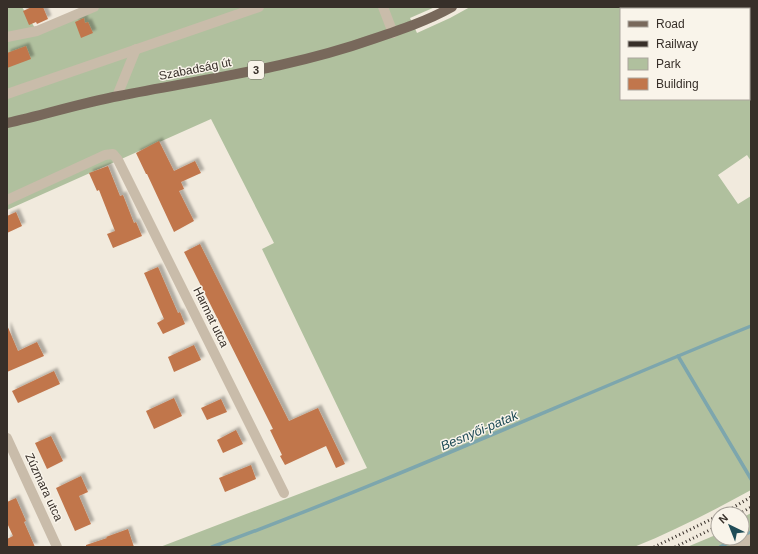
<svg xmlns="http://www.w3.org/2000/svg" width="758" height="554" viewBox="0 0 758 554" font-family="Helvetica,sans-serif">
<defs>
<filter id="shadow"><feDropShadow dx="3.5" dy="-3.5" stdDeviation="1" flood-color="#0004"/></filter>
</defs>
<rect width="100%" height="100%" fill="#f1eadd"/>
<g fill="#b0c09e" fill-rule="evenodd">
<path d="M10,7H22L35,28L83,7H435L410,18L417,33L450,18L470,7H751V161L747,155L718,175L738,204L751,196V490C713,511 674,531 634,547H160L367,468L262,249L274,243L211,119L7,210V8ZM621,9H749V99H621Z"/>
<polygon points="751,513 751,546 687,547 718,534 718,538 742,538 742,518"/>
</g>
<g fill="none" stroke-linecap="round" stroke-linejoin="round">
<g stroke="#7da6ad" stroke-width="3.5">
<polyline points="678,356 751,479"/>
<polyline points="742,536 751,532"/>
<path d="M212,547C394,480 571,399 751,326"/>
<polyline points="720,547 738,538"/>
</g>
</g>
<g fill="#c1764c" filter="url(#shadow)">
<polygon points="32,7 43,7 48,19 37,24 36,22 29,25 23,11"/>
<polygon points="84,18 85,23 88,22 93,33 81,38 75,22"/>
<polygon points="26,46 31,59 7,68 7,53"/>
<polygon points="159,141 174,171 195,161 201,173 181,182 184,189 179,191 194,221 174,232 147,174 146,174 136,153"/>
<polygon points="108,166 120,196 123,195 134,223 136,222 142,236 113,248 107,234 115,231 99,190 97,191 89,173"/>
<polygon points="16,212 22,226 7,233 7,216"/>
<polygon points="200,244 289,421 318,408 345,464 336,468 326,446 285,465 280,456 282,455 270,430 273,429 184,252"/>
<polygon points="158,267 178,313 180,312 185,324 163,334 157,323 164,319 144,273"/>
<polygon points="7,325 18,351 37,342 44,356 7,372"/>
<polygon points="194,345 201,360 174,372 168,357"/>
<polygon points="54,371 60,384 18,403 12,391"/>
<polygon points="174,398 182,416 154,429 146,411"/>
<polygon points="221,399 227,412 207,420 201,408"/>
<polygon points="236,430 243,444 223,453 217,440"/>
<polygon points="51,436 63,461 47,469 35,443"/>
<polygon points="251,465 256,479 225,492 219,478"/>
<polygon points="81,476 88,492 79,496 91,524 75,531 56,488"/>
<polygon points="16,498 26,521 24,522 35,547 7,547 7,539 13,536 7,523 7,502"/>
<polygon points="128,529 134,547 86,547 86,545 107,538 106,537"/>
</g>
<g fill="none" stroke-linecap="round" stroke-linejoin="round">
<g stroke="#c9bcaa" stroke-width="10">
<polyline points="383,7 393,33"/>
<polyline points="7,37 37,31 94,7"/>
<polyline points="7,94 259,7"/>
<polyline points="117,96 136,49"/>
<polyline points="7,200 105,155 113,154 118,160 284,493"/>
<polyline points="7,438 57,547"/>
<polyline points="734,547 751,539"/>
</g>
<path stroke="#78685b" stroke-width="10" d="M7,123C44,115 81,103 119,96C204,79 291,68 373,39C400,30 427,21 452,7"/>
<g stroke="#372f29" stroke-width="3" stroke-dasharray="1 3" stroke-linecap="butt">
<polyline points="722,514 751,497"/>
<polyline points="739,514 751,507"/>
<polyline points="654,547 718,516"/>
<polyline points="675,547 718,526"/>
</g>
</g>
<g text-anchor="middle" stroke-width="3" stroke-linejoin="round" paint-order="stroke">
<rect fill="#f9f4ea" stroke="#716a63" stroke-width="1" x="248" y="61" width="16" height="18" rx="3"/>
<g font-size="11" font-weight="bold" fill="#372f29">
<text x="256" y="74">3</text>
</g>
<g font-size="12" fill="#372f29" stroke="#f9f4ea">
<text transform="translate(195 69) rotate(-11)" y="4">Szabadság út</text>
<text transform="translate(211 317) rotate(64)" y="4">Harmat utca</text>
<text transform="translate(44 487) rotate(65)" y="4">Zúzmara utca</text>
</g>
<g font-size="13" font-style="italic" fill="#204c57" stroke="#f9f4ea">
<text transform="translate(479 430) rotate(-23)" y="5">Besnyői-patak</text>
</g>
</g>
<rect width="758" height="554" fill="none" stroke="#372f29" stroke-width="16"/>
<rect x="620" y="8" width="130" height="92" fill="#f9f4ea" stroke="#aba59d"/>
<rect x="628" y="21" width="20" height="6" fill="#78685b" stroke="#aba59d"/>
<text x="656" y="28" font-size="12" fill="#372f29">Road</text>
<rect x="628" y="41" width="20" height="6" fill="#372f29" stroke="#aba59d"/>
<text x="656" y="48" font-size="12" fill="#372f29">Railway</text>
<rect x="628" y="58" width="20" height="12" fill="#b0c09e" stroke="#aba59d"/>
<text x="656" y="68" font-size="12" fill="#372f29">Park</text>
<rect x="628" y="78" width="20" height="12" fill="#c1764c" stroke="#aba59d"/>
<text x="656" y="88" font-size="12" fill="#372f29">Building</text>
<g transform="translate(730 526) rotate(317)"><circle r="19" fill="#f9f4ea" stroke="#aba59d"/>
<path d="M0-3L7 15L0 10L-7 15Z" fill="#204c57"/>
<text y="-6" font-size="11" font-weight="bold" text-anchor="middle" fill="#372f29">N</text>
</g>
</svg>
